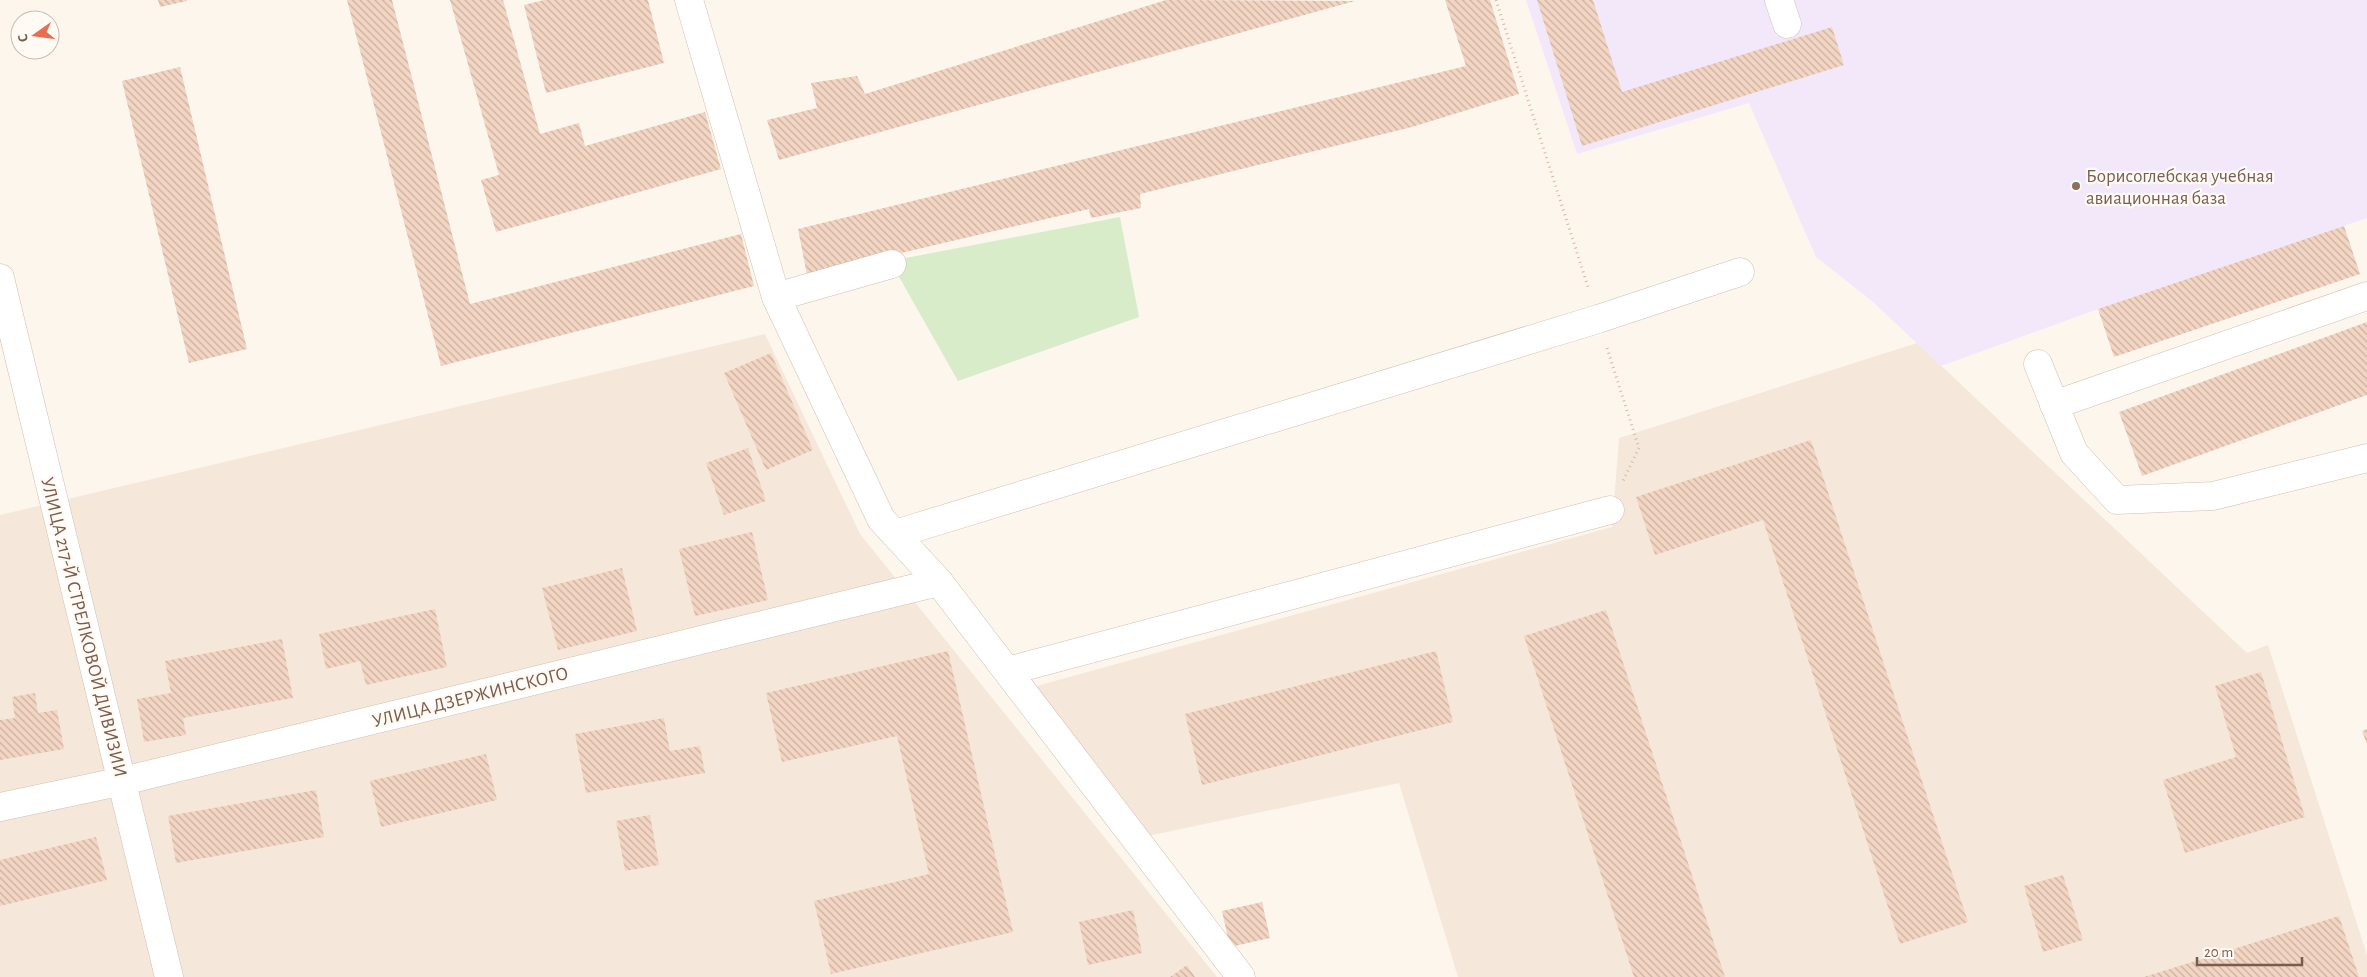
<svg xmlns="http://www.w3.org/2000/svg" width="2367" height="977" viewBox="0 0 2367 977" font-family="'Alegreya Sans',sans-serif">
<defs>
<pattern id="building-back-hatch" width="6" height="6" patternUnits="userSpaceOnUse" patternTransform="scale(1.25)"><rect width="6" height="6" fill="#f3d5c3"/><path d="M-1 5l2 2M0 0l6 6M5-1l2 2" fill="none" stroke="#cab0a1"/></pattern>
</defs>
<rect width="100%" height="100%" fill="#fdf6ec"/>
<g fill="#f5e8da">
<polygon points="765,334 860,534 1217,977 0,977 0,515"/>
<polygon points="1917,343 2247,653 2268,645 2367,955 2367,977 1458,977 1399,783 1148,836 1033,687 1612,527 1619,438"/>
</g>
<polygon fill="#f3e8fa" points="1526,0 2367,0 2367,218 2098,309 1941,366 1872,301 1816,257 1749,103 1577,154"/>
<polygon fill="#d8ecc9" points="1120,217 1139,317 958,381 890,261"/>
<g fill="url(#building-back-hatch)">
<polygon points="158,0 187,0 187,1 160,7"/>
<polygon points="347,0 392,0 470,304 741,234 754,286 441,366"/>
<polygon points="450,0 503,0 540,134 579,123 585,146 705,112 721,169 496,232 481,180 499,175"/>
<polygon points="544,0 648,0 664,63 546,93 524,5"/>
<polygon points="1166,0 1355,1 779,160 767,120 817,108 811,83 857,76 865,94"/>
<polygon points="1445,0 1490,0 1519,94 1412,127 1140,194 1141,208 1091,218 1089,209 807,275 798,229 1466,66"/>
<polygon points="1537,0 1593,0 1622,92 1832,27 1844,65 1582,146"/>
<polygon points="180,67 247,349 189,363 122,81"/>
<polygon points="2344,226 2360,274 2114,357 2098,309"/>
<polygon points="2367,322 2367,395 2142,476 2119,412"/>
<polygon points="771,353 813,450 766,470 724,373"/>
<polygon points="1811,440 1968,922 1900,944 1763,520 1655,555 1636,497"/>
<polygon points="748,448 766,501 724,515 706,463"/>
<polygon points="752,532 768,600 695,616 679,549"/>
<polygon points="622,568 637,631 558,650 542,588"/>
<polygon points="435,609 447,667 366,685 360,661 326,669 319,634"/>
<polygon points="1606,610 1725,977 1634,977 1524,636"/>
<polygon points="282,639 293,698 183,718 186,735 144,742 137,699 171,693 165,661"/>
<polygon points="948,651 1013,932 831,974 814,901 929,874 897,736 782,762 766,693"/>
<polygon points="1436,651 1453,722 1202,785 1185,714"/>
<polygon points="2261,672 2305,817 2185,853 2163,780 2236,757 2215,686"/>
<polygon points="35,693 38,713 57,710 64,749 0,760 0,720 15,718 12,697"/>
<polygon points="664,718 670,751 700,746 705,773 586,793 575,734"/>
<polygon points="2367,729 2367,744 2362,731"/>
<polygon points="486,754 497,800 381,827 370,781"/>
<polygon points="316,790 324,837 176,863 168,816"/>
<polygon points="650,815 659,865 625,871 616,821"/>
<polygon points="96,837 107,880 0,906 0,860"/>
<polygon points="2063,875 2083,940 2043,952 2024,886"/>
<polygon points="1262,902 1270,938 1230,947 1222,911"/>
<polygon points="1133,910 1142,953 1088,965 1079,922"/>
<polygon points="2339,916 2359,977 2144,977"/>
<polygon points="1187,965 1195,977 1170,977"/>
</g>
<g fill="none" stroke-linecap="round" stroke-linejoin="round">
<defs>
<g id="minor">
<polyline points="689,0 776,297 881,519 939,582 1241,977"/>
<polyline points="1779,0 1787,24"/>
<polyline points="0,278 169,977"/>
<polyline points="776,297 892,264"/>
<polyline points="2038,364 2074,453 2117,500 2213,496 2367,458"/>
<polyline points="2054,405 2367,296"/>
<polyline points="895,534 1598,319 1740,272"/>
<polyline points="1008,671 1610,510"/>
<polyline points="0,807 123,781 939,582"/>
</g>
</defs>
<use href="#minor" stroke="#d1beb0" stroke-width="29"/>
<g stroke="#d9b8a5" stroke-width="3" stroke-dasharray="1 4" stroke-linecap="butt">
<polyline points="1496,0 1589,290"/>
<polyline points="1607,348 1639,448 1623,481"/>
</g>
<use href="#minor" stroke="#fff" stroke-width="28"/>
</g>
<circle fill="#8d6e63" stroke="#fffaf3" stroke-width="2" cx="2076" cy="186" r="5"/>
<g text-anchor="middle" stroke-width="4.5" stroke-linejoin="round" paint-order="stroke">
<g font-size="19" fill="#785e54" stroke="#fffaf3" text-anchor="start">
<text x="2086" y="182">Борисоглебская учебная<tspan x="2086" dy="22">авиационная база</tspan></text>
</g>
<g font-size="19" fill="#7a5c4d" stroke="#fffaf3">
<text transform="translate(85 627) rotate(76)" y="7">УЛИЦА 217-Й СТРЕЛКОВОЙ ДИВИЗИИ</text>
<text transform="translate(470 696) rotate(-14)" y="7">УЛИЦА ДЗЕРЖИНСКОГО</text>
</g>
</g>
<g transform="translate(35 35) rotate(256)"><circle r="24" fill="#fffaf3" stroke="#cabbb1"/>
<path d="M0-4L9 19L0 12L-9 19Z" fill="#e76f51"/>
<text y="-8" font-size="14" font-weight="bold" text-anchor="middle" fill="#7a5c4d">С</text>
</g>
<path d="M2197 957v8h105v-8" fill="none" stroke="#7a5c4d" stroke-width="2.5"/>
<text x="2204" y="957" font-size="15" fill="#7a5c4d" stroke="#fffaf3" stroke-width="4" paint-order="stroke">20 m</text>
</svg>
